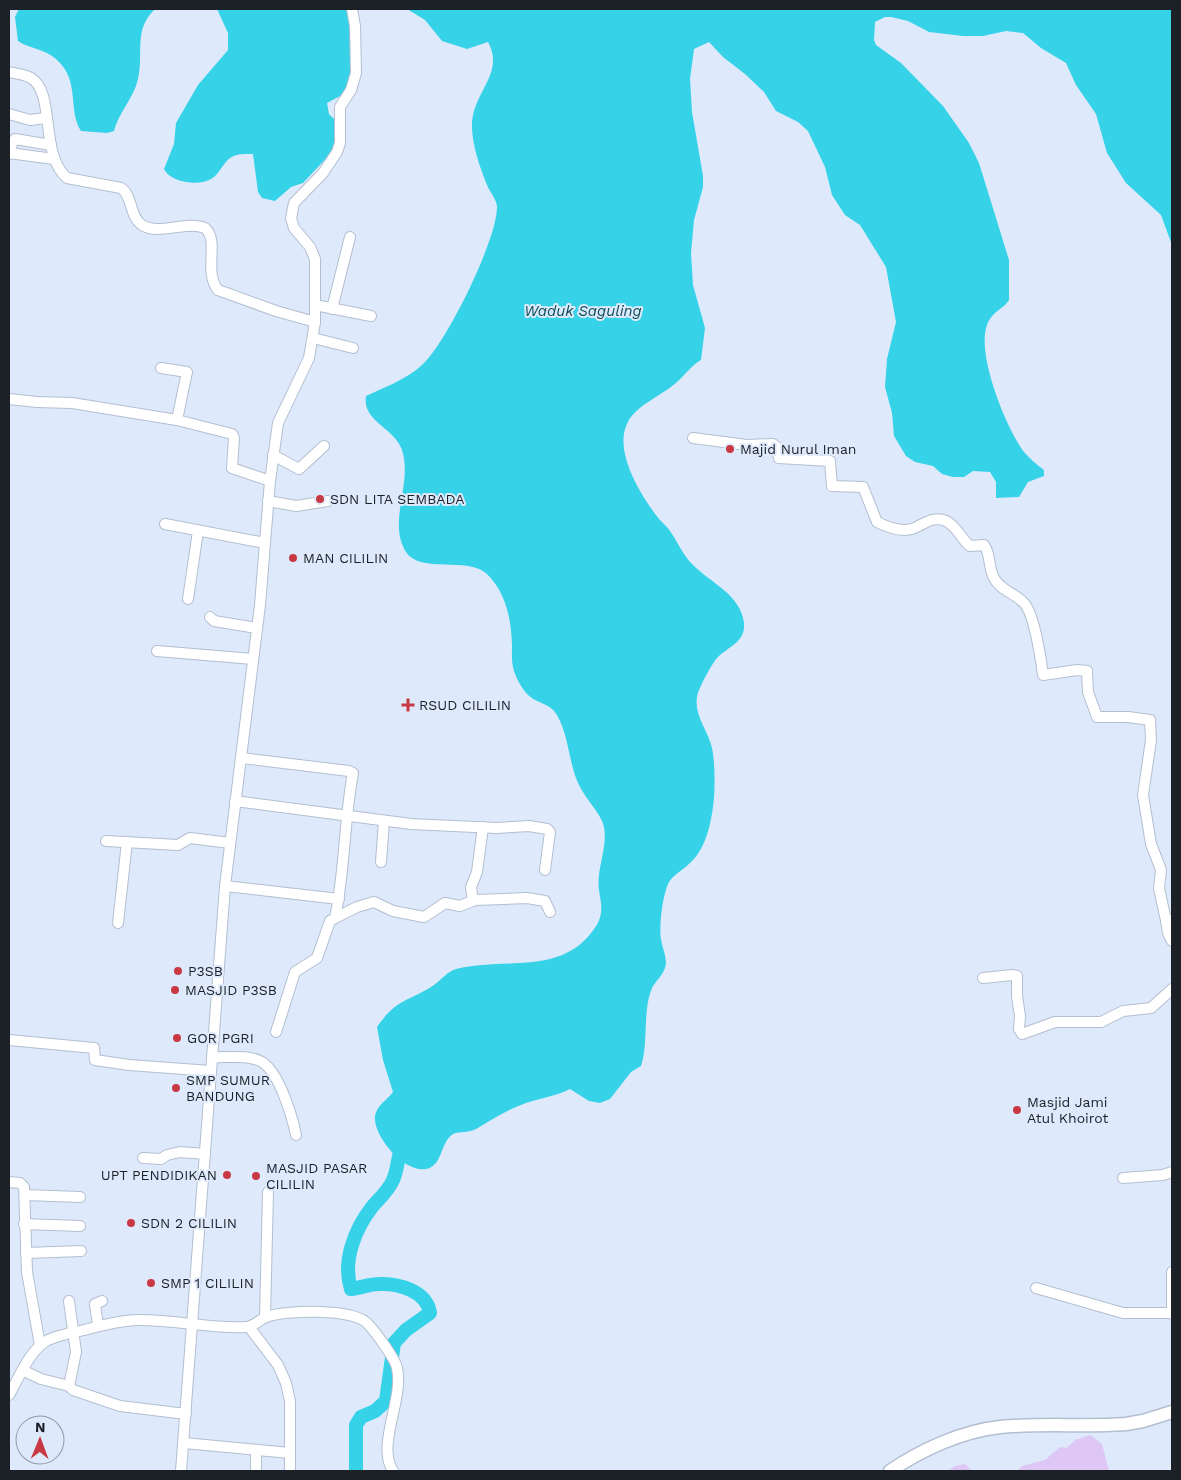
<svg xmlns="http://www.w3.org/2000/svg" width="1181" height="1480" viewBox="0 0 1181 1480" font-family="'Work Sans',sans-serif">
<rect width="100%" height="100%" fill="#deeafc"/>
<g fill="#dec6f5">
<polygon points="1090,1435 1102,1444 1109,1471 1017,1471 1022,1466 1045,1460 1060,1447 1067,1448 1075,1440"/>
<polygon points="965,1464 972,1471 948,1471 955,1466"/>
</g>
<g fill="#36d2e8">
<path d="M19,9H155C133,30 144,52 138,79C134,98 118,113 114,131L107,133L81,131C67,108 81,81 56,59C45,49 30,49 18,41L15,17Z"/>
<path d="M217,9H348L355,63L346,93L327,103L329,114L339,124L333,151L303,183L291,187L275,201L262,198L258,192L253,154C245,154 237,153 230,158C222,164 219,176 209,180C196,186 170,182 164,169L174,144L176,123L198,85L228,50V33Z"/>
<path d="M407,9H1172V245L1161,215L1126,183L1107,153L1096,114L1076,85L1066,63L1041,48L1023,33L1006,31L983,36H963L929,32L908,21L891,17H885L875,22L874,40L876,45L901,63L943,106L969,143L979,163L1009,260V300C1003,310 993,310 987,325C976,354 1006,428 1024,452C1030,459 1037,465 1044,470V476L1028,482L1019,497L996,498V482L990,472L973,471L964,477H953L942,474L933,466L915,462L906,456L894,436L892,413L885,387L887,359L896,322L886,267L860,225L845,215L832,195L825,167L808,131L798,122L776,111L764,92L745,74L723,57L709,42L694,49L690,79L692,112L703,176V187L694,220L691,253L693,285L705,328L701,360C691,366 686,374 677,382C662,396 635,405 627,424C614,451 640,494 656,515C661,522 668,527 672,534C679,545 684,556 693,565C711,583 741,595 744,623C746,642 728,647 718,657C712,663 698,689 697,697C694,716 708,730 712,748C715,763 715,783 714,798C712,819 707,848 690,863C680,873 670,875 666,890C662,902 659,927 661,939C662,947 666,955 666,963C665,974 657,979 652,988C642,1012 649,1042 641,1066L631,1072L610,1099L600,1103L589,1101L570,1089C556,1096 541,1098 526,1103C509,1109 491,1120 476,1129C469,1133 460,1131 453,1134C440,1142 443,1166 426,1169C405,1173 373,1137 375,1116C377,1105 386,1101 393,1092L383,1060L377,1027C397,998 408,1002 434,985C441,980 448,971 456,969C504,957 562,976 594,929C598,924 600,919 601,913C602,904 600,898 599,890C596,870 608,847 604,827C601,814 590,804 583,792C568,769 571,740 557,715C550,703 538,704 528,695C524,691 518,682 516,676C511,666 512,655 512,645C511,618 506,593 487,574C468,556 420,574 406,552C387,521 413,484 402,450C394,427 362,422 366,396C385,387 407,379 422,365C446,344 498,238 497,206C496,199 490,192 487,185C480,168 471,142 472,123C474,91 505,73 488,42L467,49L442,41L425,20Z"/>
</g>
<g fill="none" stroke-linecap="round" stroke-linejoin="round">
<path stroke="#36d2e8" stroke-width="14" d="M356,1471V1425L361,1417L375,1411L386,1401L394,1343L406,1330L430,1313C427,1291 398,1283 379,1284C370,1284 360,1288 351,1289C342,1261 355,1229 372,1207C379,1199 389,1190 393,1180C399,1167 397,1151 406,1140"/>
<defs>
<g id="minor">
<path d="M9,72C16,74 25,74 31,78C56,93 39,154 67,178L121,188C133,196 129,216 142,225C159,236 186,220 205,228C220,241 203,272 218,290L276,311L315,322"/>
<polyline points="9,114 30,120 46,118"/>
<polyline points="9,153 54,159"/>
<polyline points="10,154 12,143 15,139 51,145"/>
<polyline points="315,305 371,316"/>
<polyline points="332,309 350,237"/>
<polyline points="313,338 353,348"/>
<polyline points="161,368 187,372 177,420 232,434 234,438 232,468 270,481"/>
<polyline points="9,399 37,402 72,403 177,420"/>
<path d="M693,438L747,445L773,444L777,447L779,458L830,461L832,486L863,487L877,522C887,527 901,532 912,529C923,525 933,515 946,521C957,526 961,539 970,546L984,545C991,554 988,568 994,578C1000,590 1014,593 1023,602C1034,611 1041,660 1043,675L1077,670L1087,671L1088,692L1097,717H1128L1150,720L1151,740L1143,795L1151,844L1161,870L1159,888L1165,916L1166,920H1172"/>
<polyline points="273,455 299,469 324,446"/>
<polyline points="268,501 296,506 328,501"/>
<polyline points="165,524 265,543"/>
<polyline points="188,599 198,531"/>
<polyline points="210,617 214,621 257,628"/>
<polyline points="157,651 253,659"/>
<path d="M241,758L349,771L353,773C344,821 345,870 335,918L330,921L317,958L295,972L276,1032"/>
<polyline points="235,801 411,824 496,828 529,826 547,829 550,832 545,870"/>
<polyline points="106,841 178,845 190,838 230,843"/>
<polyline points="381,862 384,821"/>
<polyline points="225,886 339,899"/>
<polyline points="473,901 471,887 477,872 483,827"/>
<polyline points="335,918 357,907 374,902 393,911 424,917 445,903 460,906 475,900 527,898 545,901 550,912"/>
<polyline points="1166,920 1168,933 1172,941"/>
<polyline points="118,923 127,842"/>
<polyline points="983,978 1012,975 1017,976 1017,996 1020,1016 1019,1029 1022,1034 1055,1022 1101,1022 1123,1011 1151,1008 1172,989"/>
<polyline points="9,1040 94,1048 95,1060 129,1065 211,1071"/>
<path d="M212,1057C227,1058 248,1054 262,1062C279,1072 292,1116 296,1135"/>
<polyline points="143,1158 161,1159 167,1155 180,1152 205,1154"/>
<polyline points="1123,1178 1163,1175 1172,1172"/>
<polyline points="9,1182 20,1183 24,1187 27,1272 40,1345"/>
<polyline points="25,1195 80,1197"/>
<polyline points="24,1224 80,1226"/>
<polyline points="26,1253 81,1251"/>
<polyline points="1172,1272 1172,1314"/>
<polyline points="1036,1288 1123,1313 1172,1313"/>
<polyline points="69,1301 76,1352 69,1386"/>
<polyline points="265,1317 268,1192"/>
<polyline points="98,1326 95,1304 102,1301"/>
<polyline points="249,1327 278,1365 286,1383 290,1401 290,1471"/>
<polyline points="24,1371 41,1379 69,1386 73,1390 120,1406 186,1414"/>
<path d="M9,1395C19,1378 30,1349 48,1340C59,1335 72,1333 84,1330C102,1325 119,1321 136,1320C173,1319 209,1329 246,1327C253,1327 259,1320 266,1317C285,1310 355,1308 368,1324C376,1333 395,1358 397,1368C404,1400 376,1445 393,1471"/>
<polyline points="184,1443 290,1453"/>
<polyline points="181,1471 225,886 260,605 270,481 278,423 309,358 315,322 315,259 310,247 294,228 291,218 294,203 323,173 337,152 340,143 340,107 351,90 356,73 355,26 352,9"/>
<polyline points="256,1471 256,1451"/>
</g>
<path id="major" d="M890,1471C921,1450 962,1431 1000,1427C1041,1423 1084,1427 1126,1424L1143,1421L1172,1412"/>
</defs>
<use href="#minor" stroke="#b3bfd0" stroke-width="12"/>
<use href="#major" stroke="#b3bfd0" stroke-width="15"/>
<use href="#minor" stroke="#fff" stroke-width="10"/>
<use href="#major" stroke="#fff" stroke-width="12"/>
</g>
<g fill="#c93943" stroke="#deeafc" stroke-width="2">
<circle cx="730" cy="449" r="5"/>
<circle cx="320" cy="499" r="5"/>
<circle cx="293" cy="558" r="5"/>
<path d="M405.5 697.5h5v5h5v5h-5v5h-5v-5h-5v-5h5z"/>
<circle cx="178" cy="971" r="5"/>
<circle cx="175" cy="990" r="5"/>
<circle cx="177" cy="1038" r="5"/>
<circle cx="176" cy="1088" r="5"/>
<circle cx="1017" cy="1110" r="5"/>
<circle cx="227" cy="1175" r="5"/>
<circle cx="256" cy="1176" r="5"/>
<circle cx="131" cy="1223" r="5"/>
<circle cx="151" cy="1283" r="5"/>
</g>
<g text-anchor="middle" stroke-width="4" stroke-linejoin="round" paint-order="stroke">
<g font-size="14" fill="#1c2027" stroke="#deeafc" text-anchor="start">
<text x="740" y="454">Majid Nurul Iman</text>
<text x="330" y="504">SDN LITA SEMBADA</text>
<text x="303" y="563">MAN CILILIN</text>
<text x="419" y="710">RSUD CILILIN</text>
<text x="188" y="976">P3SB</text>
<text x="185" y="995">MASJID P3SB</text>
<text x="187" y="1043">GOR PGRI</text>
<text x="186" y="1085">SMP SUMUR<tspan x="186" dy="16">BANDUNG</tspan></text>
<text x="1027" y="1107">Masjid Jami<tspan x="1027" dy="16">Atul Khoirot</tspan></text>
<text x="266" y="1173">MASJID PASAR<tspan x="266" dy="16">CILILIN</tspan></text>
<text x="217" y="1180" text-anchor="end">UPT PENDIDIKAN</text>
<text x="141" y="1228">SDN 2 CILILIN</text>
<text x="161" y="1288">SMP 1 CILILIN</text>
</g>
<g font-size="15" font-style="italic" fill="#0a4c56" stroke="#deeafc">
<text x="583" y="316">Waduk Saguling</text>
</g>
</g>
<rect width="1181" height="1480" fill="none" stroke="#1c2027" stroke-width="20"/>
<g transform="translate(40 1440) rotate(1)"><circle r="24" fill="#deeafc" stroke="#9099a7"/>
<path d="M0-4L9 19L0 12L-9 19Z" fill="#c93943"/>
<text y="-8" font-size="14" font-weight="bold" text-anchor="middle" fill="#1c2027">N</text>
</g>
</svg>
